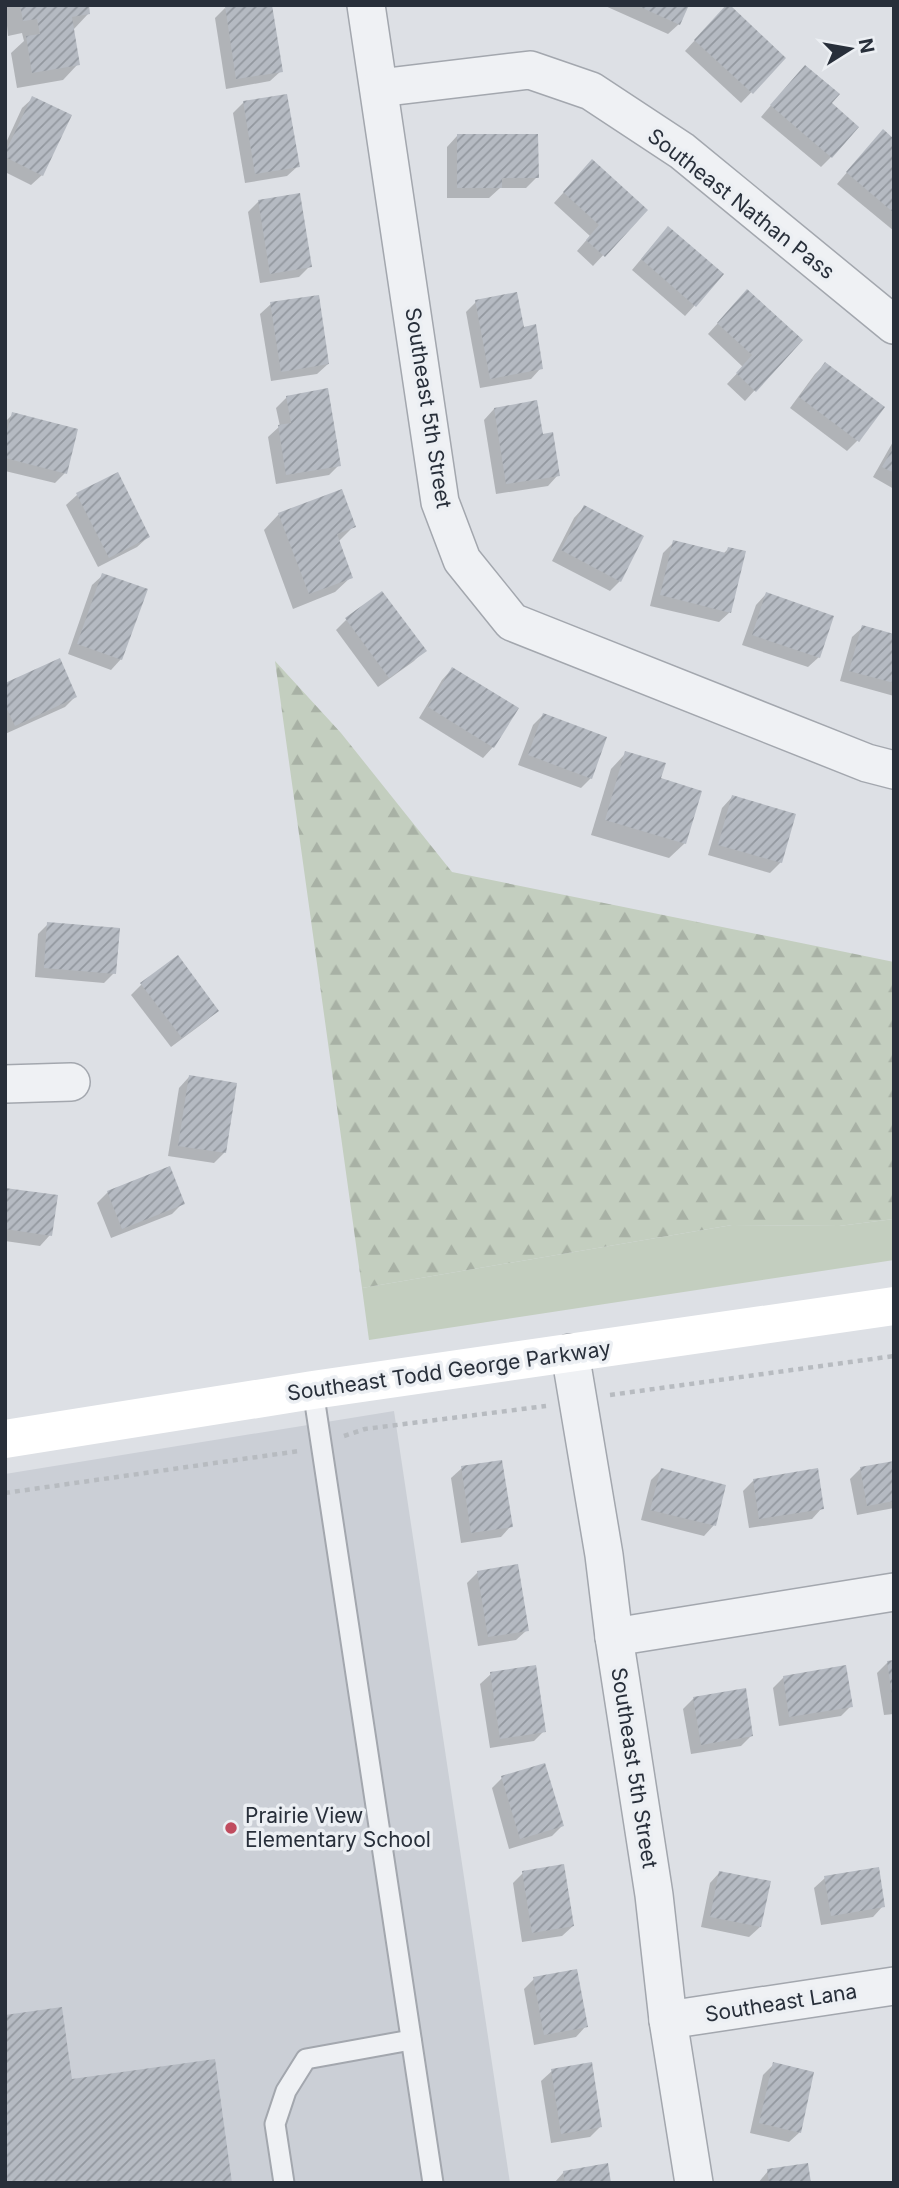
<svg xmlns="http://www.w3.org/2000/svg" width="899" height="2188" viewBox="0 0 899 2188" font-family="Inter,sans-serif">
<defs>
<pattern id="forest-firs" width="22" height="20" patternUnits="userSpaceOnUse" patternTransform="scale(1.75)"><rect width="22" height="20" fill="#c3cebf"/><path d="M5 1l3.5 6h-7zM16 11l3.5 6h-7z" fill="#a8b1a5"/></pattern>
<pattern id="building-hatch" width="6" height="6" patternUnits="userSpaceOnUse" patternTransform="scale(1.75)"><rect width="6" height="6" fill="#b5bac2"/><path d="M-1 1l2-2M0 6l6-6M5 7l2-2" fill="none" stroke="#93989f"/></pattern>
</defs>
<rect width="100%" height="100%" fill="#dde0e5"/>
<polygon fill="#cbcfd6" points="394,1411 510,2183 5,2183 5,1474"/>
<polygon fill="#c3cebf" points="894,1219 894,1260 369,1340 362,1288 732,1225 839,1226"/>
<polygon fill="url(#forest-firs)" points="275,661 341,733 452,872 894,962 894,1219 839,1226 732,1225 362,1288"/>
<g fill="#0003">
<polygon points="5,5 87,5 88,14 73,30 78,64 63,80 17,88 11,53 24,41 22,33 8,36"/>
<polygon points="603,5 687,5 679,24 668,34"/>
<polygon points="225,8 281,71 270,81 226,89 215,18"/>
<polygon points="717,16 784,58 741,103 685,51"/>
<polygon points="795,77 829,103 831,157 821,167 761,117"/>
<polygon points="33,98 42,175 31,185 5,172 5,145 22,108"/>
<polygon points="243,103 298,166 287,176 245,183 233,113"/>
<polygon points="457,136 537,177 526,188 500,188 489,198 447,198 447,147"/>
<polygon points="894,141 894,231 837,184 873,142"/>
<polygon points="582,172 645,210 593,266 577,251 590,236 554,203"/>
<polygon points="259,201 310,266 299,277 260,283 248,212"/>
<polygon points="658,239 695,305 685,316 632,270"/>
<polygon points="476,302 522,329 541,368 531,379 480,388 466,312"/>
<polygon points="737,302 800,340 745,401 727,384 743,367 708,334"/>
<polygon points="271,304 328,364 317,374 271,381 260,314"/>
<polygon points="825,364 883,407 857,441 847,451 790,408 815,374"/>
<polygon points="287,397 339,465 329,475 276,484 268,437 280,426 276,408"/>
<polygon points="494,409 541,436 558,475 548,486 496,494 484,420"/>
<polygon points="13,414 65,473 55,483 5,471 5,422"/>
<polygon points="894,440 894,489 873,477"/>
<polygon points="117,474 148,537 137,547 98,567 66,505 77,495"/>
<polygon points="584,507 620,581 610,591 552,561 574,518"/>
<polygon points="279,514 354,526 338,542 351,577 335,592 293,609 264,530"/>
<polygon points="674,542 723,554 728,549 730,612 719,622 650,606 663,553"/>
<polygon points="103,575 121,659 111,670 68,654 92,585"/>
<polygon points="766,594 819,657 808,667 742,645 756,605"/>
<polygon points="346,620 424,650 414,661 378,687 336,630"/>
<polygon points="863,627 894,636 894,696 840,681 852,637"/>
<polygon points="452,669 517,709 493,747 483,758 419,718 442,680"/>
<polygon points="5,685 75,697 65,707 5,734"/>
<polygon points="543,715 591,778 581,788 518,765 533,725"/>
<polygon points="626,753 659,780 685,843 669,858 591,835 611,769"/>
<polygon points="732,797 781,862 770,873 708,855 722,808"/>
<polygon points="48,924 114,973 104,983 35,977 38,934"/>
<polygon points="142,984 217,1011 206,1021 171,1047 131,995"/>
<polygon points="189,1077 225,1152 214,1163 168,1156 179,1088"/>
<polygon points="5,1189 50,1235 40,1246 5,1241"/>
<polygon points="108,1192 182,1204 172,1214 111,1238 97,1203"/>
<polygon points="894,1462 894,1508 857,1515 850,1479 861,1468"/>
<polygon points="462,1468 511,1526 501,1537 461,1543 451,1478"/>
<polygon points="661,1470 714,1525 704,1536 641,1520 651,1480"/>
<polygon points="754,1480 822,1508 812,1519 749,1528 743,1491"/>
<polygon points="478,1572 527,1630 516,1640 478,1646 467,1583"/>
<polygon points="894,1662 894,1714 884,1715 877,1673 887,1663"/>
<polygon points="491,1674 544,1731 534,1741 490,1748 480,1684"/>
<polygon points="784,1677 851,1706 841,1716 779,1726 773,1688"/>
<polygon points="694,1698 752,1735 741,1746 691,1754 683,1709"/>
<polygon points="502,1778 562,1826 552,1836 509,1849 492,1788"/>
<polygon points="720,1872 760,1927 749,1937 701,1927 710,1883"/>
<polygon points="523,1873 573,1926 562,1936 522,1942 513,1883"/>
<polygon points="825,1878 883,1906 873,1917 821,1925 814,1888"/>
<polygon points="534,1979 586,2026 576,2037 534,2045 524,1989"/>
<polygon points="774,2064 800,2132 789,2142 750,2133 763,2075"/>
<polygon points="552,2071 600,2127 590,2137 551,2143 541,2081"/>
<polygon points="768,2171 810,2183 758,2183"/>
<polygon points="564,2172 609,2183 554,2183"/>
</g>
<g fill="url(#building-hatch)">
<polygon points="20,5 89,5 90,14 72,17 80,65 32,73 26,36 40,34 37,19 23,21"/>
<polygon points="230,5 272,5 283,72 236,79 225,6"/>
<polygon points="636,5 689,5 680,25"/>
<polygon points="726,5 730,5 786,58 753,94 694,40"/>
<polygon points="805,65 840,94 832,103 859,127 832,158 770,105"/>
<polygon points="287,94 300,167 255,174 243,101"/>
<polygon points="32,96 72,115 43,176 5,157 5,153"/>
<polygon points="883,129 894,139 894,213 846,172"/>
<polygon points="457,134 538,134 539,178 502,178 502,188 457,188"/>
<polygon points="592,159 648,210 605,257 586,240 599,225 563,192"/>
<polygon points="300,193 312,267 270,274 258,200"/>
<polygon points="668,226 724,274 696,307 641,259"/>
<polygon points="747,289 803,340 756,392 736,373 752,355 717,323"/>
<polygon points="517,292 524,327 536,324 543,369 490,379 475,300"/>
<polygon points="319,295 329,364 281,372 270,302"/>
<polygon points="825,362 885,407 859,442 799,397"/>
<polygon points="328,388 341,466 286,475 278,425 291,423 286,396"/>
<polygon points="537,400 543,434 553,432 560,476 506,484 494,408"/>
<polygon points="12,412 78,429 67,474 5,458 5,439"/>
<polygon points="894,446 894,473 882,467"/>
<polygon points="118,472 150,537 109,558 76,493"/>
<polygon points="342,489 356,527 337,534 353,578 309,594 278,513"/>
<polygon points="584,505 644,536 621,582 561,550"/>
<polygon points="673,540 726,553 728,547 746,551 731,613 660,595"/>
<polygon points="102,573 148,589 122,660 77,644"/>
<polygon points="382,591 427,651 389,678 345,618"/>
<polygon points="766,592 834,616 820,658 752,635"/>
<polygon points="862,625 894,634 894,683 849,671"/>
<polygon points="60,658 77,697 15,726 5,705 5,683"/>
<polygon points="452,667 519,708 494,748 428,707"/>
<polygon points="543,713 607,737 592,779 528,755"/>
<polygon points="625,751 666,763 661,778 702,791 686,844 605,820"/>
<polygon points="732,795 796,814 782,863 718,845"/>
<polygon points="47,922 120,928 116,974 44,968"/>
<polygon points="178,955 219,1011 182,1038 140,983"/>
<polygon points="189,1075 237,1083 226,1153 178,1146"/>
<polygon points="170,1166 185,1204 122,1229 107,1191"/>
<polygon points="5,1188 58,1195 52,1236 5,1229"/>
<polygon points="502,1460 513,1527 471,1533 461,1466"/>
<polygon points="894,1461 894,1501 867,1506 860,1467"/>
<polygon points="661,1468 726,1485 716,1526 650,1510"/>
<polygon points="818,1468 824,1509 759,1519 753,1479"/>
<polygon points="518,1564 529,1631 488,1637 477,1571"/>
<polygon points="894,1660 894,1695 892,1695 887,1661"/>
<polygon points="536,1665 546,1732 500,1739 490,1672"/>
<polygon points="846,1665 853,1707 789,1717 783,1676"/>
<polygon points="746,1688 753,1736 701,1745 693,1697"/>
<polygon points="545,1763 564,1826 520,1839 501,1776"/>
<polygon points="564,1864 574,1926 532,1933 522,1871"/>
<polygon points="879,1867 885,1907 831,1916 824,1876"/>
<polygon points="719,1871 771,1881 761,1927 710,1917"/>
<polygon points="577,1969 588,2027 544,2035 533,1977"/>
<polygon points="62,2007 72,2079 215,2059 232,2183 5,2183 5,2015"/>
<polygon points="592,2062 602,2127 561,2134 551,2069"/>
<polygon points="773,2062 814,2072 801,2133 759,2123"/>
<polygon points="608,2163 611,2183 565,2183 563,2171"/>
<polygon points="808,2163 811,2183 769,2183 767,2169"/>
</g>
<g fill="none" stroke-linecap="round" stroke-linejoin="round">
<defs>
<g id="service">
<polyline points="313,1390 433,2183"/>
<polyline points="284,2183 275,2124 286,2091 306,2059 411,2040"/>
</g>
<g id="minor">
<polyline points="366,5 440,502 462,560 512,622 867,763 894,770"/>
<polyline points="379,88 530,70 591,91 682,151 894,325"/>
<polyline points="5,1084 71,1082"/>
<polyline points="570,1353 604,1555 614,1637 654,1895 668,2020 694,2183"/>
<polyline points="614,1637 894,1592"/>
<polyline points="668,2020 894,1986"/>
</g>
</defs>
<use href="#service" stroke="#a3a7ae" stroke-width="23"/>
<use href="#minor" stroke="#a3a7ae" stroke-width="40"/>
<g stroke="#b7bbc0" stroke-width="4.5" stroke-dasharray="5 5" stroke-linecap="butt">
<polyline points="610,1395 894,1356"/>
<polyline points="344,1436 365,1429 546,1406"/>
<polyline points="5,1493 299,1451"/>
</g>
<use href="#service" stroke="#eff1f4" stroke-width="19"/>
<use href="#minor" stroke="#eff1f4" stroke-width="37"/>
<polyline stroke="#fff" stroke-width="38" points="5,1439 313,1390 894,1306"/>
</g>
<circle fill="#c04c5f" stroke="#eceff3" stroke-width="2.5" cx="231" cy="1828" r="7"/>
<g text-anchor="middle" stroke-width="7" stroke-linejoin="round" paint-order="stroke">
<g font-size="21" fill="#282f3a" stroke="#eceff3">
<text transform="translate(741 204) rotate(38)" y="7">Southeast Nathan Pass</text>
<text transform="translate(428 408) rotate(81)" y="7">Southeast 5th Street</text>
<text transform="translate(449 1371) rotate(-8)" y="7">Southeast Todd George Parkway</text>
<text transform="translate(634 1768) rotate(81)" y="7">Southeast 5th Street</text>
<text transform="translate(781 2003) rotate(-9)" y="7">Southeast Lana</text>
</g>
<g font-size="21" fill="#282f3a" stroke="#eceff3" text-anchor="start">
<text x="245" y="1823">Prairie View<tspan x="245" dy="24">Elementary School</tspan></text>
</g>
</g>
<rect width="899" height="2188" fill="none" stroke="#282f3a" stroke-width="14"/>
<g transform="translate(850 49) rotate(79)" stroke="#eceff3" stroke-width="5" paint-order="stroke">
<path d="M0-5L12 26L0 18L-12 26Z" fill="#282f3a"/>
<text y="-10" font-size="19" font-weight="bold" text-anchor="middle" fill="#282f3a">N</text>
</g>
</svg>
